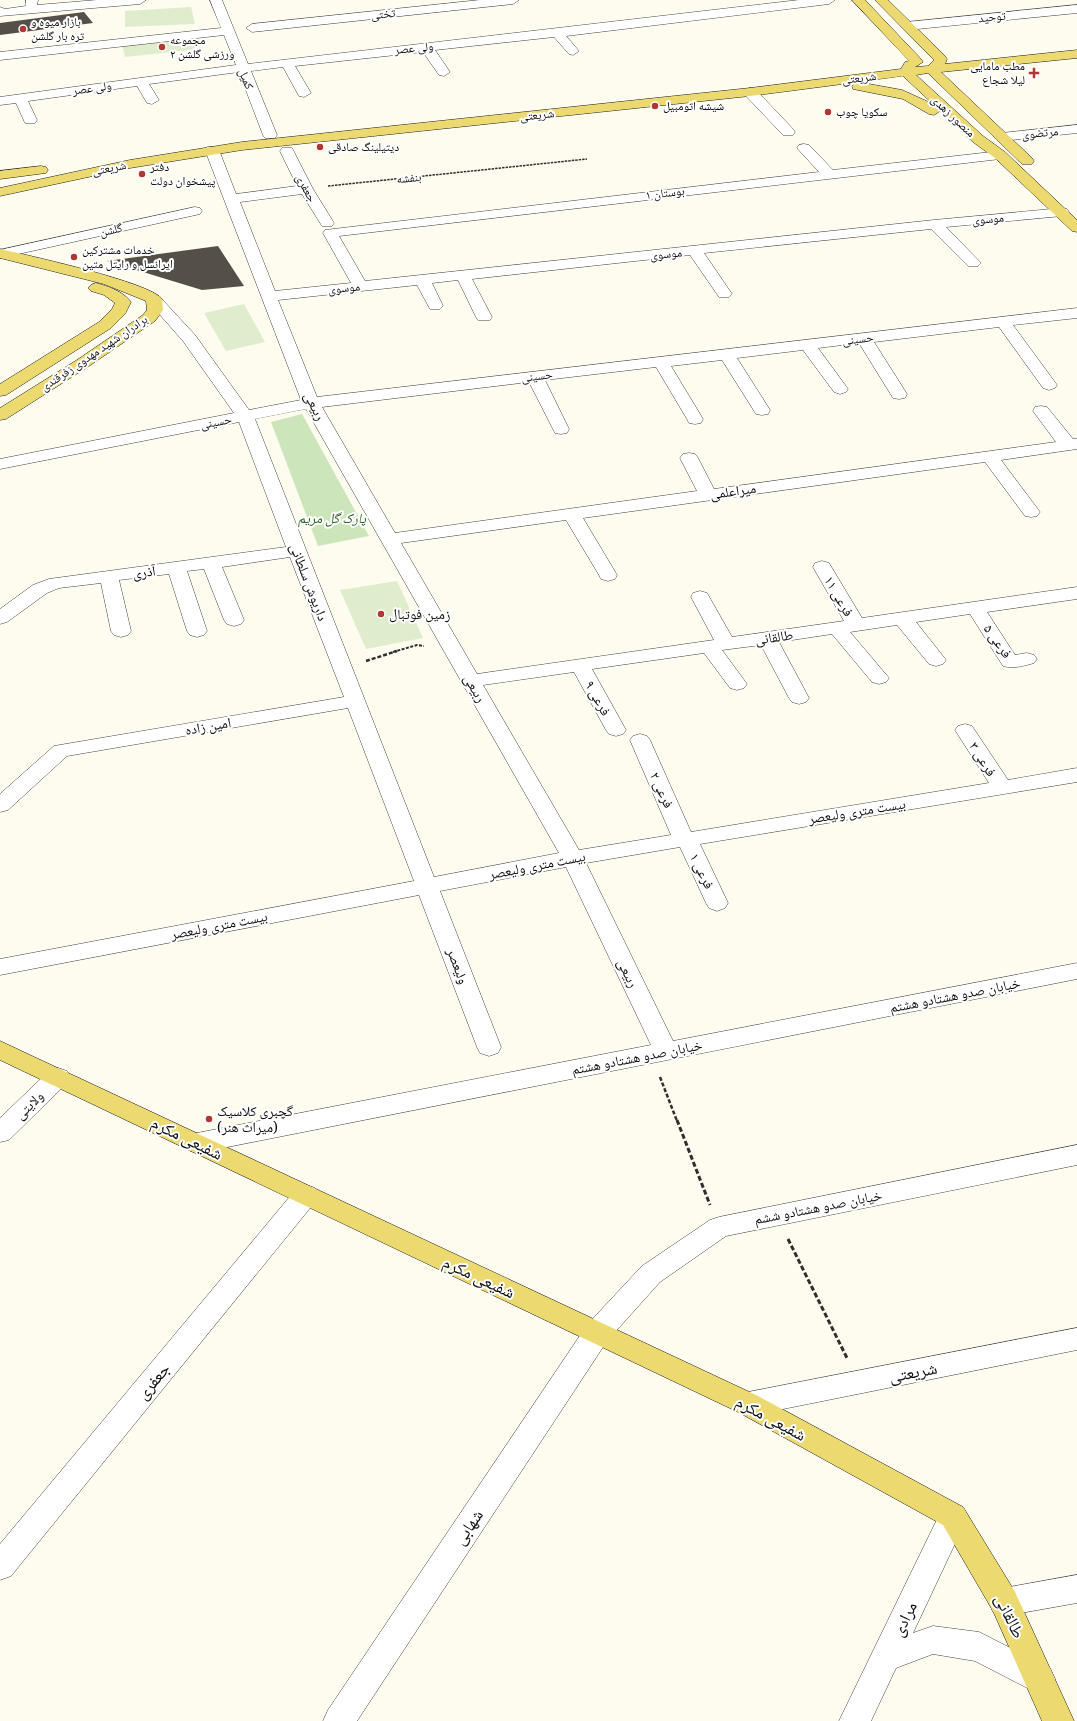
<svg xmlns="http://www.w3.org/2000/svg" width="1077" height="1721" viewBox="0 0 1077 1721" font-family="Georgia,'Noto Naskh Arabic',serif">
<rect width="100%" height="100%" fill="#fdfcee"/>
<polygon fill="#cde5bb" points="302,414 369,536 318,546 271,422"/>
<g fill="#dfedcc">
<polygon points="191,7 195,24 125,27 125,11"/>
<polygon points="198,38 201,49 125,57 122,45"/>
<polygon points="244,304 265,342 226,351 204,313"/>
<polygon points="397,581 423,638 366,649 340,590"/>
</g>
<g fill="#554f4a">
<polygon points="84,12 93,23 0,35 0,23"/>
<polygon points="218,246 244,286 202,290 107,261"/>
</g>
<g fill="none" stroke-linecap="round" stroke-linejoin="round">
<defs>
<g id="minor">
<polygon points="26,0 38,0 37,5 97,0 146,0 140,4 0,16 0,7 5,9 26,6"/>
<polygon points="210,0 222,0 248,64 799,0 835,0 829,4 566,36 579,51 573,55 569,54 554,37 435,50 450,72 444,76 439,75 423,52 295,66 311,93 304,97 299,96 283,67 251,71 277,135 275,138 265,138 263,135 239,72 149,84 159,100 152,104 147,103 137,86 28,101 37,120 35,123 25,123 16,103 0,105 0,97 236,65 224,35 0,60 0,52 221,28"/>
<polygon points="480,0 519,0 513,4 252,32 246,28 252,24"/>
<polygon points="1077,5 1077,13 907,30 901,26 907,22"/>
<polygon points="750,88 755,89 793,129 795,132 793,135 783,135 745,95 743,92"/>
<polygon points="1077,125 1077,133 1002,141 997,140 995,137 997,134 1002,133"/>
<path d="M804,144L809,145L833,170L1000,151L1005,152L1007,155L1005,158L1000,159L339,236L365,281L934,220L1062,208L1067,209L1069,212L1067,215L1062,216L946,227L981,263L978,266H968L931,229L704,253L732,294L729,297H719L690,255L472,279L492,317L490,320H478L476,317L458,280L432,283L443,306L440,309H430L417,285L278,300L317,397L1077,308V318L1013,325L1057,385L1055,388L1049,390L1043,388L999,327L874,342L907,394L905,398L899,399L893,398L859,343L818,348L848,389L846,392L840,394L834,392L803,350L737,358L770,410L768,414L762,415L756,414L722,360L671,366L703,419L701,423L695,424L689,423L687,419L656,367L545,380L569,429L567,433L561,434L555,433L553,429L529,382L322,407L395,533L697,491L680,458L683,454L689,453L695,454L698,458L714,489L1056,442L1033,411L1035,407L1041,406L1047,407L1073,439H1077V449L1001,460L1040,512L1037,516L1031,517L1025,516L985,462L583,518L617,575L615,579L608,581L601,579L599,575L566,520L401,543L477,674L714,640L691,597L693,593L700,591L707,593L732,637L844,621L813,567L815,563L822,561L829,563L862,618L1077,587V599L987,612L1015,655L1027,653L1034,655L1037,659L1034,663C1024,666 1013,669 1003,666L970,614L916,622L946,660L943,664L936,666L929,664L897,625L850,632L889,678L886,682L879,684L872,682L832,634L779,642L809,698L806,702L799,704L792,702L789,698L761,645L722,650L747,684L744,688L737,690L730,688L704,653L592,669L626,730L623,734L616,736L609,734L606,730L574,672L483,685L579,850L671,835L630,740L633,736L640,734L647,736L650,740L691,832L989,783L955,730L958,726L965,724L972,726L1008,780L1077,768V782L700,844L728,903L725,908L717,911L709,908L706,903L680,847L586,863L673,1041L1077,963V979L197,1153L188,1150L184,1143L188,1136L197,1133L651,1045L566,867L440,891L501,1047L498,1053L489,1056L480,1053L477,1047L419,895L0,975V959L414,881L348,708L67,756L8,810L0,812V794L54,746L344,697L290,557L222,567L244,620L241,624L234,626L227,624L224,620L204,569L187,571L207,631L204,635L197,637L190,635L187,631L169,574L119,580L131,631L128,635L121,637L114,635L111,631L101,583L59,588L47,593L7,622L0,624V609L33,585L49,579L286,547L239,422L0,469V459L234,413L183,341L146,299L149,296H159L195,335L249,410L301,400L205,150L207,147H217L219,150L236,194L297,186L280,151L282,148H292L313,189L334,223L332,226H322L302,194L240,202L275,291L351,283L323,233L325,230L819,172L797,148L799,145ZM306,409L559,853L434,877L255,419Z"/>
<polygon points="195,207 200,208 202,211 200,214 0,258 0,250"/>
<polygon points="58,1068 67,1071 70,1077 67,1083 9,1140 0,1142 0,1118 49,1071"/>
<polygon points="1077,1145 1077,1165 726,1236 660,1282 607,1341 357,1721 323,1721 328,1710 587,1325 642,1266 710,1220 719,1217"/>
<polygon points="306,1185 315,1188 319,1195 315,1202 11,1576 0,1580 0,1544 297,1188"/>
<polygon points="1077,1328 1077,1350 748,1416 738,1412 734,1404 738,1396 748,1392"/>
<polygon points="953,1503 963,1507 968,1516 913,1633 933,1626 979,1632 1050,1668 1055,1679 1050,1690 1039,1694 975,1661 933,1654 896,1668 871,1721 839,1721 943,1507"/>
<polygon points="1077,1575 1077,1603 1004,1616 993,1612 989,1602 993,1592 1004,1588"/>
</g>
<g id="major">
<path d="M852,0H865L921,59L923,62L915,67L928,66L934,60L875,0H888L945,56L947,59L945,64L1077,50V58L941,72L1032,158L1034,161L1032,164H1022L928,73L916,75L983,136L1005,152L1077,220V232L1072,231L995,158L973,142L940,111L934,115L929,114L903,99L853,89L852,86L858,82L750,96L242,150L130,168L0,196V188L130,160L242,142L750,88L901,69L905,62L909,61ZM903,76L933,104L902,90L858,82Z"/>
<polygon points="41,166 46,167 48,170 46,173 0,179 0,171"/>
<path d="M0,249C26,255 150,282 162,299L163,310L155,321L89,366L6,419L0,420V408L77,360L143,315L147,310L146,301L104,284L0,258Z"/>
<path d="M96,283C109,287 123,291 131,302L125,314L111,328L6,395L0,396V384L99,322L112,309L115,303L104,295L91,291L88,288L91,285Z"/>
<polygon points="0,1041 758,1396 963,1507 1015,1592 1074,1721 1042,1721 993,1611 943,1525 738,1412 0,1060"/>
</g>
</defs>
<use href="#minor" stroke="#404040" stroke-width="1"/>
<use href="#major" stroke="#1e1e1e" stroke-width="1"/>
<polyline stroke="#2f2f2f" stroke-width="1.5" stroke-dasharray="2.5 1" stroke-linecap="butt" points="328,186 587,159"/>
<polyline stroke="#2f2f2f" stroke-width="2" stroke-dasharray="3 1.5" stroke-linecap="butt" points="393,652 417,645 424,646"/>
<g stroke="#2f2f2f" stroke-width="2.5" stroke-dasharray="4 2" stroke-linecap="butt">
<polyline points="366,661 397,651"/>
<polyline points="660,1077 677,1121"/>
</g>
<g stroke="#2f2f2f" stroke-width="3" stroke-dasharray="5 2.5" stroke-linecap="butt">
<polyline points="677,1120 710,1205"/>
<polyline points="788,1239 847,1358"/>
</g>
<use href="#minor" fill="#fff" fill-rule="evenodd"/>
<use href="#major" fill="#ecd970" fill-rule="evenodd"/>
</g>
<g fill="#b03732" stroke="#fff" stroke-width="1.5">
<circle cx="23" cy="29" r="4"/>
<circle cx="162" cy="47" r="4"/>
<path d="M1032 67h4v4h4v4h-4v4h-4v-4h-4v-4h4z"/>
<circle cx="655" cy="106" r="4"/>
<circle cx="828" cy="112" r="4"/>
<circle cx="320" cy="147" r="4"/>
<circle cx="142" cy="174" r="4"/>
<circle cx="74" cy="257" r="4"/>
<circle cx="381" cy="614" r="4"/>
<circle cx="209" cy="1119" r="4"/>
</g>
<g text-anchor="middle" stroke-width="4" stroke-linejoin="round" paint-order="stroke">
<g font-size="12" fill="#0d0d0d" stroke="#fff">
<text transform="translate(383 14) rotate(-6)" y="4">تختی</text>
<text transform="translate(992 17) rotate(-6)" y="4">توحید</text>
<text transform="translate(414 48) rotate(-6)" y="4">ولی عصر</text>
<text transform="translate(859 78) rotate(-7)" y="4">شریعتی</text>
<text transform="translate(246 79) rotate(67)" y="4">کمیل</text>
<text transform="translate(92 88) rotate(-8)" y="4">ولی عصر</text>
<text transform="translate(537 115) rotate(-6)" y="4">شریعتی</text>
<text transform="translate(953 116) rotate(43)" y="4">منصور زهدی</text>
<text transform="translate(1040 133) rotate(-6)" y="4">مرتضوی</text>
<text transform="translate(109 168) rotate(-11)" y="4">شریعتی</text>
<text transform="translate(409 178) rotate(-6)" y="4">بنفشه</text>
<text transform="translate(306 188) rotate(61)" y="4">جعفری</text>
<text transform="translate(665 193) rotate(-7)" y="4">بوستان ۱</text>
<text transform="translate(988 219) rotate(-5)" y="4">موسوی</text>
<text transform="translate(111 230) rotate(-13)" y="4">گلشن</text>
<text transform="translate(666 254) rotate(-6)" y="4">موسوی</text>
<text transform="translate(344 288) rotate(-6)" y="4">موسوی</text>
<text transform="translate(858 339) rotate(-7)" y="4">حسینی</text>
<text transform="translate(94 353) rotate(-34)" y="4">برادران شهید مهدوی زفرقندی</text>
<text transform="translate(537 376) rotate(-7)" y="4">حسینی</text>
<text transform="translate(216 422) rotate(-11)" y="4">حسینی</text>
</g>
<g font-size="12" fill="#0d0d0d" stroke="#fff" text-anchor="start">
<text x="31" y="26">بازار میوه و<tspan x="31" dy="14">تره بار گلشن</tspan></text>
<text x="170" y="44">مجموعه<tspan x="170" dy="14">ورزشی گلشن ۲</tspan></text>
<text x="1025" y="70" text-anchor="end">مطب مامایی<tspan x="1025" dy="14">لیلا شجاع</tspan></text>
<text x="663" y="110">شیشه اتومبیل</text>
<text x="836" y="116">سکویا چوب</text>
<text x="328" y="151">دیتیلینگ صادقی</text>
<text x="150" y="171">دفتر<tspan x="150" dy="14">پیشخوان دولت</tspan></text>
<text x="82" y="254">خدمات مشترکین<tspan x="82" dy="14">ایرانسل و رایتل متین</tspan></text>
</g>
<g font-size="14" fill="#0d0d0d" stroke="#fff">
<text transform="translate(315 406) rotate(63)" y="5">ربیعی</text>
<text transform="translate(733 491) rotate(-8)" y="5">میراعلمی</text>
<text transform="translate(144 572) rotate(-8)" y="5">آذری</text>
<text transform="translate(309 582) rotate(69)" y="5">داریوش سلطانی</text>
<text transform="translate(839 596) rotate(60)" y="5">فرعی ۱۱</text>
<text transform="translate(774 637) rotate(-8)" y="5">طالقانی</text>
<text transform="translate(998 641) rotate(55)" y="5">فرعی ۵</text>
<text transform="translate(475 688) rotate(60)" y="5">ربیعی</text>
<text transform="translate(598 698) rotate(61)" y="5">فرعی ۹</text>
<text transform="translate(208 726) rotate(-10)" y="5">امین زاده</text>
<text transform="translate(983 759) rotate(58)" y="5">فرعی ۳</text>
<text transform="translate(662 790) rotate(66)" y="5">فرعی ۲</text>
<text transform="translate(857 811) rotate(-9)" y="5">بیست متری ولیعصر</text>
<text transform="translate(537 865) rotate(-11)" y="5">بیست متری ولیعصر</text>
<text transform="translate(702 871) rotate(64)" y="5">فرعی ۱</text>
<text transform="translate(219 925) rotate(-11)" y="5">بیست متری ولیعصر</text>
<text transform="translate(458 966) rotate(69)" y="5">ولیعصر</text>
<text transform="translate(628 973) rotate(64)" y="5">ربیعی</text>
<text transform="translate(955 995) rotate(-11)" y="5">خیابان صدو هشتادو هشتم</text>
<text transform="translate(637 1057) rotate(-11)" y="5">خیابان صدو هشتادو هشتم</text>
<text transform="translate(29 1105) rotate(-44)" y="5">ولایتی</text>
<text transform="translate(818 1207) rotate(-11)" y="5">خیابان صدو هشتادو ششم</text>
</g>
<g font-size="14" font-style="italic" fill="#2a5f23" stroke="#fff">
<text x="332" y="523">پارک گل مریم</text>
</g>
<g font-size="14" fill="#0d0d0d" stroke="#fff" text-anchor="start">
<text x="389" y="619">زمین فوتبال</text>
<text x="217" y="1116">گچبری کلاسیک<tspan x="217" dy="16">(میراث هنر)</tspan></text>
</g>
<g font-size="17" fill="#0d0d0d" stroke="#fff">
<text transform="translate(187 1138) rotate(26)" y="6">شفیعی مکرم</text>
<text transform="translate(479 1277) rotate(25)" y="6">شفیعی مکرم</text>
<text transform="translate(913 1372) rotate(-11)" y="6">شریعتی</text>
<text transform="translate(153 1381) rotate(-50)" y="6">جعفری</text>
<text transform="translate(771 1418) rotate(28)" y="6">شفیعی مکرم</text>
<text transform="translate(468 1527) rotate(-56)" y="6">شهابی</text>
<text transform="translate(1010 1616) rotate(64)" y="6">طالقانی</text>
<text transform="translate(904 1619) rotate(-64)" y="6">مرادی</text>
</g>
</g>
</svg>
